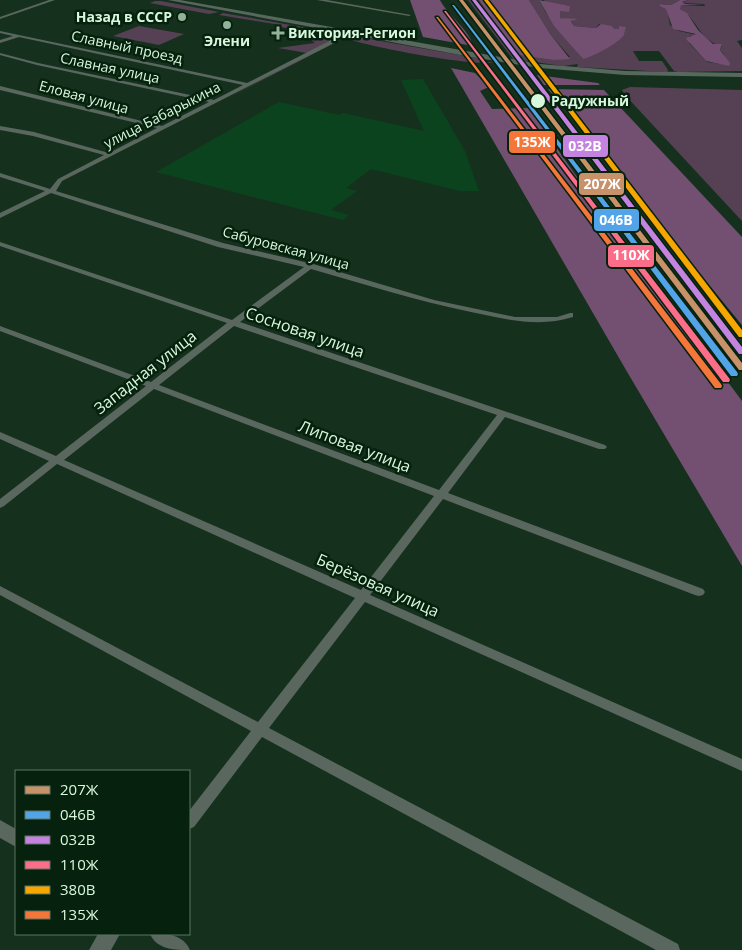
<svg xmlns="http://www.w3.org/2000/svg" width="742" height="950" viewBox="0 0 742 950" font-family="'Open Sans',sans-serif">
<rect width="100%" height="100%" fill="#15311e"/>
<polygon fill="#0c431f" points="423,79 465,151 479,191 460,191 371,169 346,188 357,191 331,210 349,215 343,220 156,172 279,102 339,115 343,113 424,131 401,80"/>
<g fill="#564154">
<path d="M468,0H479L517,55L553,60L570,57L551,35L529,0H539L546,13L583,59L619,29L614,30L599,24L596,28L574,26L571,20L560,18V11L570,6L545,2L544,0H680L671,5L660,4L659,6L667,9L670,25L679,31L697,35L689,36V43L707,62L729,65L723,53L720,50L722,46C699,41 698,19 680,9V5L705,6L704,4L682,3L688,0H742V40L737,41L742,48V71L678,72L674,71L659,51H633L639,61H662L668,70L667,72L577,67L578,64L563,66L513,59Z"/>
<polygon points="155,1 161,1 219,12 209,14 150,3"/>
<path d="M223,13L482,59L479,63L494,62C481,68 357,45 343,37L342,39L224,100L341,38L281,27V25L219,15Z"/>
<polygon points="139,26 184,34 159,45 113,36"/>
<polygon points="310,35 333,39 307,53 278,48 315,43 309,38 297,38"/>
<polygon points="630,87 742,90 742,221 625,95 622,90"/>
</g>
<g fill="#734f71">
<path d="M410,0H440C449,17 469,29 473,46L423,37Z"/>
<polygon points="479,0 529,0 551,35 570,59 553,60 517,55"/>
<path d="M539,0L570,6L569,12L560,11V18L578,19L571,21L574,26L596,28L601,24L612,26L614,29H619V26L626,27C626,27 624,34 624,35C619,43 592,57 583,59L554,26Z"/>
<polygon points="680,0 688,0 682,2 685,4 705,5 681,5 680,9 687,13 698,30 713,44 722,44 720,50 730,63 729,66 706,61 687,40 686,38 696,34 673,29 666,9 659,6 660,4 671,5"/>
<polygon points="451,68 475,73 489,87 480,91 492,109 529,108 588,193 742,401 742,566 626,370"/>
<polygon points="537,75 598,83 600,85 544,85"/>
<polygon points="548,89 604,90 742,237 742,325"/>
</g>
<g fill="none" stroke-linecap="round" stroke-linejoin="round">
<g fill="#5a675e" fill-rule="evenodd">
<polygon points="49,0 55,0 0,19 0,17"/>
<polygon points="317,0 327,0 411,15 409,16"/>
<path d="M0,31L247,83L333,39V37H337L338,41L62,181L56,191L223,243L313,264L434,300L515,317H557L570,313H573V317C539,328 504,319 471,312C417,301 364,284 311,269L240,322L605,445L607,447L605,449H599L505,417L448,493L703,589L705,592L703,595L699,596L695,595L443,499L370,595L742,759V771L365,602L269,728L678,944L680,950H656L262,737L194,827L189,829V811L251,731L0,595V586L258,722L355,598L57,464L4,506L0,508V499L49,461L0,439V432L56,456L146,386L0,331V326L151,382L227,323L0,246V242L232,320L304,267L218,247L51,193L0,218V213L45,191L0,177V173L50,189L58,179L104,155L33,136L0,130V126L34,132L109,153L157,128L0,90V86L162,126L209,102L37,65L0,55V53L38,63L214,100L243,85L19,37L0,43V40L13,36L0,33ZM234,326L497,415L439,490L159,385ZM154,389L434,496L361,590L64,460Z"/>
<path d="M150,934C165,933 183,934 190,950C175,950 157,950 150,934Z"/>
</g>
<g fill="#5a675e" fill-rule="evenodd">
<polygon points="0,820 16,829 16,847 0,838"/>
<polygon points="98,934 120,934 111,950 89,950"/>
</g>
<polygon fill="#58685e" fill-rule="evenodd" points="168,0 180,0 540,64 625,71 742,73 742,77 625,75 540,68 471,57"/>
<defs>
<polygon id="rail-1" points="459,0 463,0 742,363 742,370 739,370"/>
<polygon id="rail-2" points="452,5 454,5 737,372 738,374 737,376 731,376"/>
<polygon id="rail-3" points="472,0 476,0 742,347 742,354 739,354"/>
<polygon id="rail-4" points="444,11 446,11 729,378 730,380 729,382 723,382"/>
<polygon id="rail-5" points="484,0 488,0 742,330 742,337 739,337"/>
<polygon id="rail-6" points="436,17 438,17 721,384 722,386 721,388 715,388"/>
</defs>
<use href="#rail-1" stroke="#06210d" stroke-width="3"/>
<use href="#rail-2" stroke="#06210d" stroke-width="3"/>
<use href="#rail-3" stroke="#06210d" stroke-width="3"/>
<use href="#rail-4" stroke="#06210d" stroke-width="3"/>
<use href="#rail-5" stroke="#06210d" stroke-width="3"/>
<use href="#rail-6" stroke="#06210d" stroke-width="3"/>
<use href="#rail-1" fill="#c7916a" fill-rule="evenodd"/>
<use href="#rail-2" fill="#53a3e8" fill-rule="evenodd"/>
<use href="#rail-3" fill="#c483df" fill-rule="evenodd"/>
<use href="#rail-4" fill="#fb6d88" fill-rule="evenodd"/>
<use href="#rail-5" fill="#f7a600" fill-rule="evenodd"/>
<use href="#rail-6" fill="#f5763a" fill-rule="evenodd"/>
</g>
<g fill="#93b29a" stroke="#06210d" stroke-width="2">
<circle cx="182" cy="17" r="5"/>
<circle cx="227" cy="25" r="5"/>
<path d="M275.5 25.5h5v5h5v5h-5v5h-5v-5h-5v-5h5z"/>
</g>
<circle fill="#d7f8dc" stroke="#06210d" stroke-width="2" cx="538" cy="101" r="8"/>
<g text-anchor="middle" stroke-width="5" stroke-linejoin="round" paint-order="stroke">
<g font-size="14" font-weight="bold" fill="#d7f8dc" stroke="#06210d" text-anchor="end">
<text x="172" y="22">Назад в СССР</text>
<text x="288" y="38" text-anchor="start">Виктория-Регион</text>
<text x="227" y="46" text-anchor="middle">Элени</text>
</g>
<g font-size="14" fill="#d7f8dc" stroke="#06210d">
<text transform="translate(127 47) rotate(12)" y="5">Славный проезд</text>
<text transform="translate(110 68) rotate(12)" y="5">Славная улица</text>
<text transform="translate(84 97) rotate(15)" y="5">Еловая улица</text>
<text transform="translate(162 115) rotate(-27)" y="5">улица Бабарыкина</text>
<text transform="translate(286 248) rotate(15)" y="5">Сабуровская улица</text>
</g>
<g font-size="14" font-weight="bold" fill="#d7f8dc" stroke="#06210d" text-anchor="start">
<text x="551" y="106">Радужный</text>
</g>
<g font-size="16" fill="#d7f8dc" stroke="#06210d">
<text transform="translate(305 332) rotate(19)" y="6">Сосновая улица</text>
<text transform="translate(145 372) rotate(-38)" y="6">Западная улица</text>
<text transform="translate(355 446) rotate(21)" y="6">Липовая улица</text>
<text transform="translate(378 585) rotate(24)" y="6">Берёзовая улица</text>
</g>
</g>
<g stroke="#06210d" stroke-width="2">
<rect x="508" y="130" width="48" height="24" rx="5" fill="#f5763a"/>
<rect x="562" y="134" width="47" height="24" rx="5" fill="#c483df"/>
<rect x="578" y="172" width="47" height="24" rx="5" fill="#c7916a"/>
<rect x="593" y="208" width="47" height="24" rx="5" fill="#53a3e8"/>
<rect x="607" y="244" width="48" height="24" rx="5" fill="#fb6d88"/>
</g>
<g font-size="14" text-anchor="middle" font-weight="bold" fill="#fff">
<text x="532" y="147">135Ж</text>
<text x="585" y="151">032В</text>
<text x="602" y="189">207Ж</text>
<text x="616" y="225">046В</text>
<text x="631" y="260">110Ж</text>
</g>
<rect x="15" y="770" width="175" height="165" fill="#06210d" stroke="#5a7760"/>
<rect x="25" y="786" width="25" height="8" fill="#c7916a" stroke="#5a7760"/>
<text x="60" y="795" font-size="15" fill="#d7f8dc">207Ж</text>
<rect x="25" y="811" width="25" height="8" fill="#53a3e8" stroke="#5a7760"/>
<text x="60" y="820" font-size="15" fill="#d7f8dc">046В</text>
<rect x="25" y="836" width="25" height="8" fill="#c483df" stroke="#5a7760"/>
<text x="60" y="845" font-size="15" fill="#d7f8dc">032В</text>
<rect x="25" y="861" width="25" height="8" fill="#fb6d88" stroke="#5a7760"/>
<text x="60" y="870" font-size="15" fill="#d7f8dc">110Ж</text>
<rect x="25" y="886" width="25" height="8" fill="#f7a600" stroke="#5a7760"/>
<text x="60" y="895" font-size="15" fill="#d7f8dc">380В</text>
<rect x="25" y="911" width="25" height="8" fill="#f5763a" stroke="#5a7760"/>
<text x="60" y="920" font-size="15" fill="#d7f8dc">135Ж</text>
</svg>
